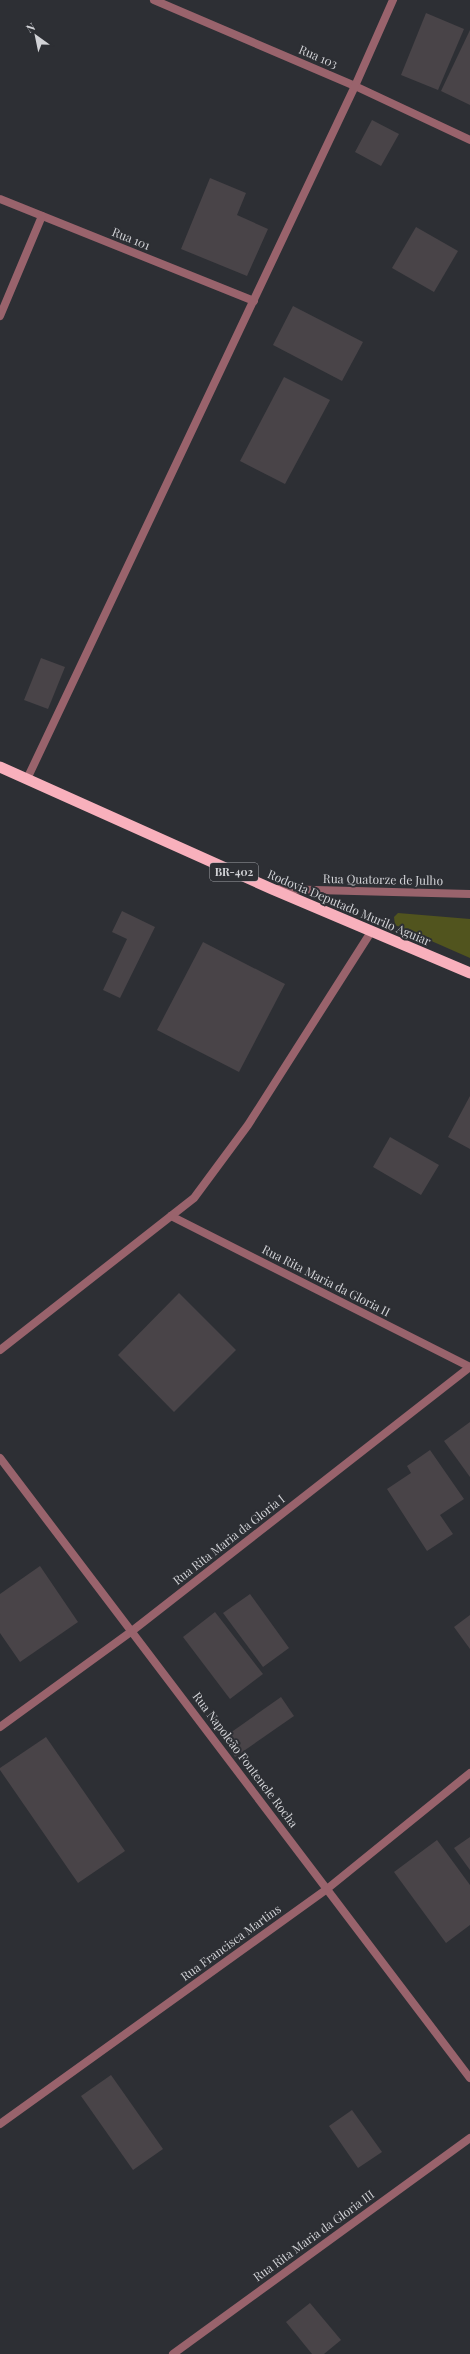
<svg xmlns="http://www.w3.org/2000/svg" width="470" height="2354" viewBox="0 0 470 2354" font-family="'Playfair Display',serif">
<rect width="100%" height="100%" fill="#2d2f34"/>
<polygon fill="#51541e" points="398,913 470,919 470,958 395,925 394,917"/>
<g fill="#494448">
<polygon points="426,13 464,29 438,90 401,75"/>
<polygon points="470,30 470,105 441,91"/>
<polygon points="372,120 399,134 381,166 355,152"/>
<polygon points="210,178 246,193 237,215 268,229 247,276 181,249"/>
<polygon points="416,227 458,251 434,292 392,268"/>
<polygon points="293,306 363,342 342,381 273,345"/>
<polygon points="284,377 330,400 285,484 240,461"/>
<polygon points="41,658 65,667 48,709 24,700"/>
<polygon points="122,911 155,927 120,998 103,990 127,939 112,932"/>
<polygon points="203,942 285,984 239,1072 157,1030"/>
<polygon points="470,1096 470,1149 448,1137"/>
<polygon points="390,1137 439,1165 421,1195 373,1167"/>
<polygon points="179,1293 236,1350 174,1412 118,1355"/>
<polygon points="470,1422 470,1477 444,1441"/>
<polygon points="430,1450 464,1499 440,1515 453,1534 427,1551 387,1489 411,1473 407,1466"/>
<polygon points="40,1566 78,1622 20,1662 0,1633 0,1594"/>
<polygon points="250,1594 289,1648 263,1667 223,1613"/>
<polygon points="215,1612 263,1674 230,1699 183,1637"/>
<polygon points="470,1615 470,1649 454,1627"/>
<polygon points="281,1697 294,1716 235,1757 223,1738"/>
<polygon points="46,1737 125,1851 78,1883 0,1770 0,1768"/>
<polygon points="470,1837 470,1870 454,1848"/>
<polygon points="437,1840 470,1885 470,1925 446,1943 394,1872"/>
<polygon points="111,2075 163,2149 133,2170 81,2096"/>
<polygon points="352,2110 382,2152 358,2168 329,2126"/>
<polygon points="310,2303 341,2340 324,2354 312,2354 286,2322"/>
</g>
<g fill="none" stroke-linecap="round" stroke-linejoin="round">
<g stroke="#99636c" stroke-width="8">
<polyline points="154,0 355,86 470,140"/>
<polyline points="0,199 254,301"/>
<polyline points="0,316 42,216"/>
<polyline points="27,779 355,86 393,0"/>
<polyline points="171,1216 470,1367"/>
<polyline points="0,1350 194,1198 248,1125 371,932"/>
<polyline points="0,1458 470,2078"/>
<polyline points="0,1727 132,1631 470,1367"/>
<polyline points="0,2124 327,1889 470,1773"/>
<polyline points="173,2354 470,2138"/>
</g>
<polyline stroke="#99636c" stroke-width="8" points="277,889 470,894"/>
<polyline stroke="#f8b0bc" stroke-width="11" points="0,767 272,889 470,973"/>
</g>
<g text-anchor="middle" stroke-width="4" stroke-linejoin="round" paint-order="stroke">
<rect fill="#2d2f34" stroke="#a0a2a6" stroke-width="1" x="210" y="863" width="48" height="18" rx="3"/>
<g font-size="11" font-weight="bold" fill="#d2d3d7">
<text x="234" y="876">BR-402</text>
</g>
<g font-size="12" fill="#d2d3d7" stroke="#2d2f34">
<text transform="translate(318 57) rotate(23)" y="4">Rua 103</text>
<text transform="translate(131 239) rotate(22)" y="4">Rua 101</text>
<text transform="translate(383 880) rotate(1)" y="4">Rua Quatorze de Julho</text>
<text transform="translate(349 908) rotate(23)" y="4">Rodovia Deputado Murilo Aguiar</text>
<text transform="translate(326 1281) rotate(27)" y="4">Rua Rita Maria da Gloria II</text>
<text transform="translate(229 1540) rotate(-38)" y="4">Rua Rita Maria da Gloria I</text>
<text transform="translate(245 1760) rotate(53)" y="4">Rua Napoleão Fontenele Rocha</text>
<text transform="translate(231 1943) rotate(-36)" y="4">Rua Francisca Martins</text>
<text transform="translate(314 2236) rotate(-36)" y="4">Rua Rita Maria da Gloria III</text>
</g>
</g>
<g transform="translate(36 36) rotate(327)" stroke="#2d2f34" stroke-width="3" paint-order="stroke">
<path d="M0-3L7 15L0 10L-7 15Z" fill="#d2d3d7"/>
<text y="-6" font-size="11" font-weight="bold" text-anchor="middle" fill="#d2d3d7">N</text>
</g>
</svg>
